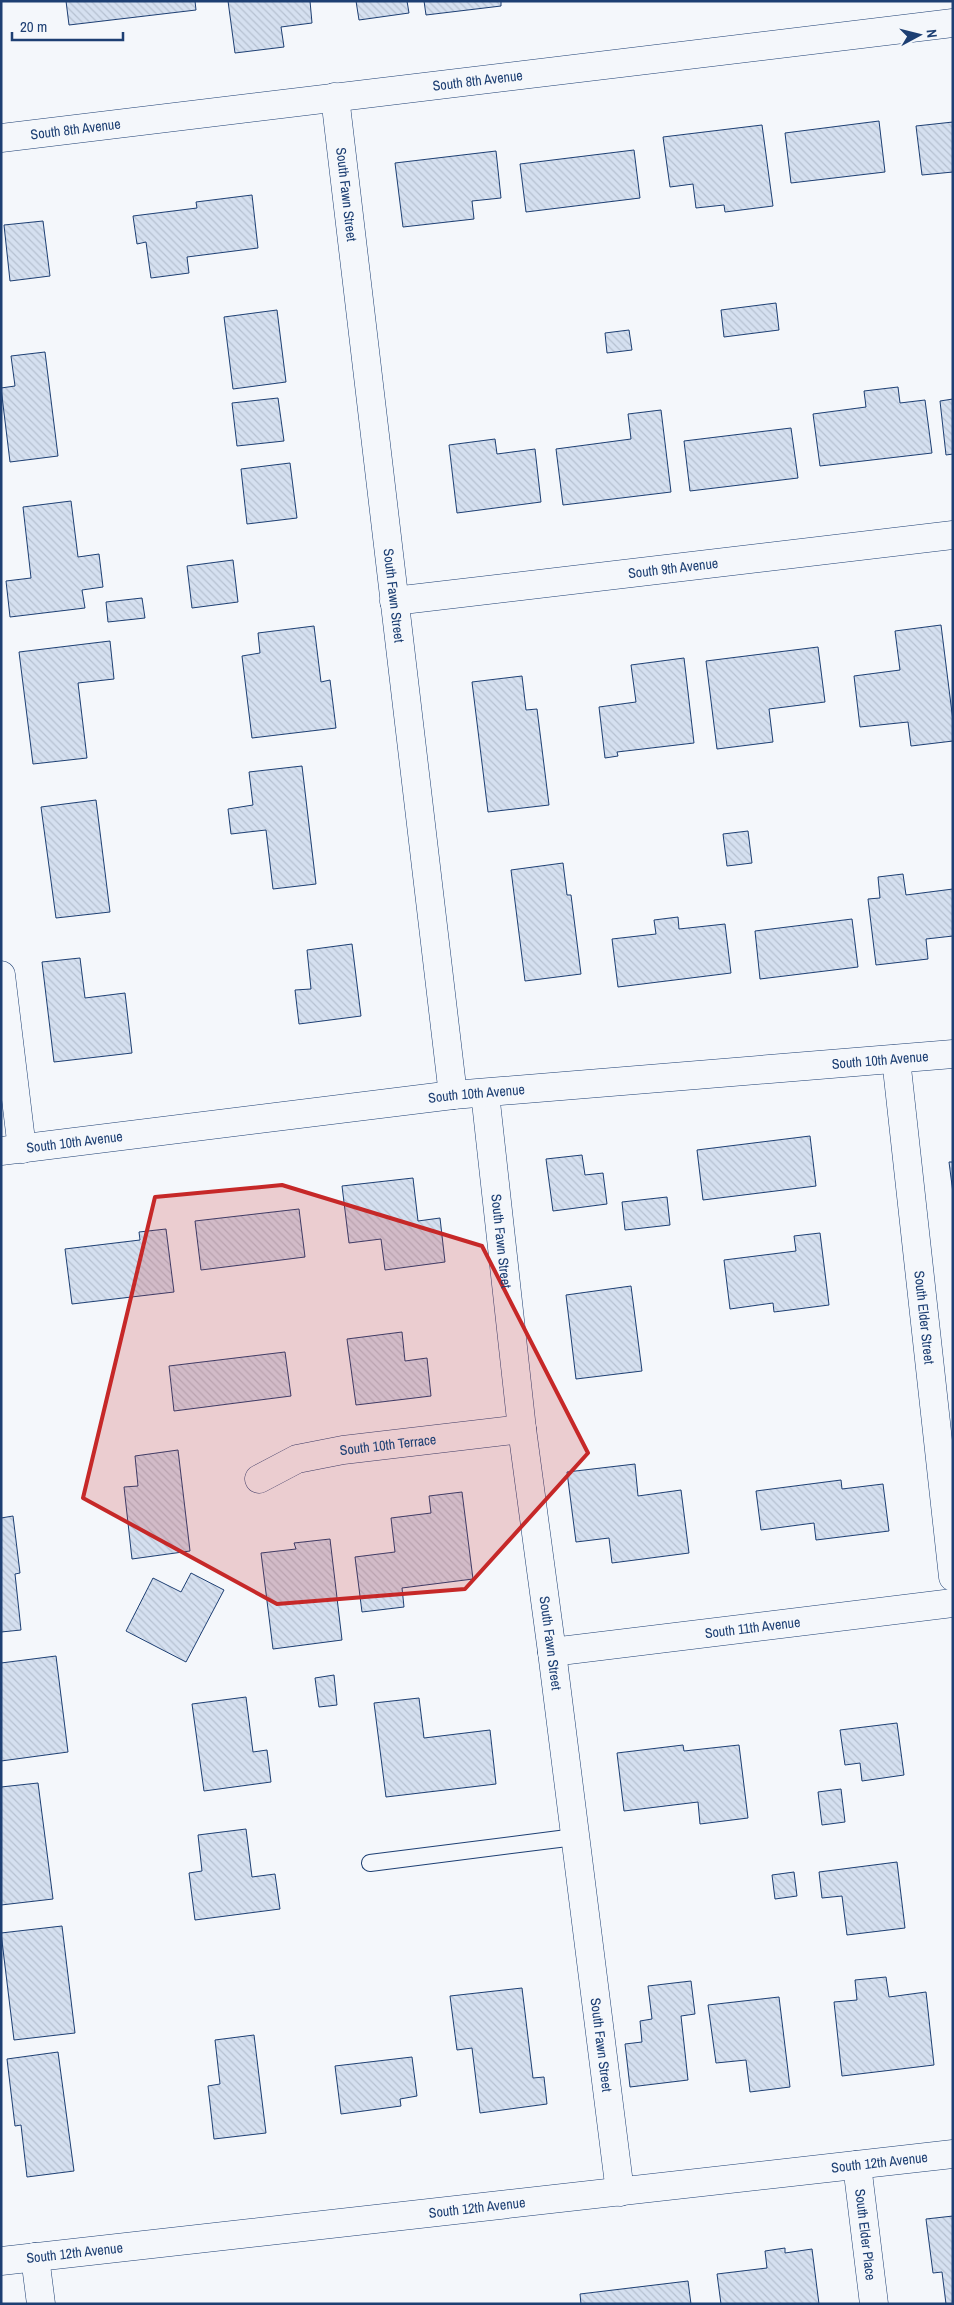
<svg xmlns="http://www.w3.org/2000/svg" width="954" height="2305" viewBox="0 0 954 2305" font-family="'Archivo Narrow',sans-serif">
<defs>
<pattern id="building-back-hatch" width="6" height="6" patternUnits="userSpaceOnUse" patternTransform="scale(1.25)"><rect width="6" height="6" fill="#d5e0f0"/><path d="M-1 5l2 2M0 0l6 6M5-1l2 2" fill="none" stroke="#b6c1d1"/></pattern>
</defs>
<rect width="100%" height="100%" fill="#f4f7fb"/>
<g fill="url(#building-back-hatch)" stroke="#1d3f73">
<polygon points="66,1 195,1 196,10 69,25"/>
<polygon points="228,1 310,1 312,23 281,27 284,47 235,53"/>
<polygon points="356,1 407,1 409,13 359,20"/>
<polygon points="424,1 501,1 501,6 426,15"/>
<polygon points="879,121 885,172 791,183 785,133"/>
<polygon points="953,122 953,172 922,175 916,126"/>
<polygon points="762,125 773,206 725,212 724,205 696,208 693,184 670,187 663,137"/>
<polygon points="634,150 640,198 526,212 520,164"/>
<polygon points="496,151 501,198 472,201 474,219 403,227 395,163"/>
<polygon points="252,195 258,248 187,257 189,273 151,278 146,242 137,244 133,216 197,208 196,202"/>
<polygon points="43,221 50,276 10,281 4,225"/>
<polygon points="776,303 779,330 724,337 721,310"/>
<polygon points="277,310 286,382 233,389 224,317"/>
<polygon points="629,330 632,350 607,353 605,333"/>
<polygon points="45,352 58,456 10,462 1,388 15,386 11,356"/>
<polygon points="898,387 900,403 925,400 932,453 820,466 813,414 866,407 864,391"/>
<polygon points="278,398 284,441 237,446 232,403"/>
<polygon points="953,399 953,454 946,455 940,401"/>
<polygon points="661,410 671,492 563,505 556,449 631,439 628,414"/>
<polygon points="791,428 798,478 690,491 684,441"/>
<polygon points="495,439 497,454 535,449 541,502 457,513 449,445"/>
<polygon points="290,463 297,518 247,524 241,469"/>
<polygon points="71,501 78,557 99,554 103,587 82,590 85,608 10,617 6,581 31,578 23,507"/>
<polygon points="233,560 238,602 192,608 187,566"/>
<polygon points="142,598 145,618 108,622 106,602"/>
<polygon points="941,625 953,721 953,741 911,746 908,722 860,727 854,676 900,670 895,631"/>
<polygon points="314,626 321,682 330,680 336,728 252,738 242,656 260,653 258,633"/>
<polygon points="110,641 114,679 78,683 87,758 33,764 19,652"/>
<polygon points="818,647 825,702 769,709 773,742 717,749 706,661"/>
<polygon points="684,658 694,743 617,752 618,756 605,758 599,707 636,702 631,665"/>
<polygon points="522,676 526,710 537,709 549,805 488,812 472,682"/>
<polygon points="302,766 316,884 273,889 266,830 231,834 228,809 253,805 249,772"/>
<polygon points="96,800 110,912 56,918 41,807"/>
<polygon points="748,831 752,863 727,866 723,834"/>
<polygon points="563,863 567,895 571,895 581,974 525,981 511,870"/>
<polygon points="903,874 906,895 953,889 953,936 926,939 928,959 876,965 868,899 880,898 878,877"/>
<polygon points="678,917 679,929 725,924 731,973 618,987 612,939 656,934 654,920"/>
<polygon points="852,919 858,967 760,979 755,931"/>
<polygon points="352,944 361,1016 299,1024 295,990 311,989 307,950"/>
<polygon points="80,958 85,998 125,993 132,1053 54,1062 42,962"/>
<polygon points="810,1136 816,1186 703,1200 697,1150"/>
<polygon points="582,1155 585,1175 603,1173 607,1204 553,1211 546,1159"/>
<polygon points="949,1162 953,1162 953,1193"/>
<polygon points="413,1178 418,1221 440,1218 445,1262 385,1270 381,1239 349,1243 342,1186"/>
<polygon points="667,1197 670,1225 625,1230 622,1202"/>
<polygon points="299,1209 305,1257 201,1270 195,1221"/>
<polygon points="166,1229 174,1292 72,1304 65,1249 140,1240 139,1232"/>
<polygon points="820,1233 829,1305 774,1312 773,1303 730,1309 724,1260 796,1251 794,1236"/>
<polygon points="631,1286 642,1371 576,1379 566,1295"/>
<polygon points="402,1332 405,1361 427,1358 431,1396 356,1405 347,1339"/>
<polygon points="285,1352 291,1396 174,1411 169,1366"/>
<polygon points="178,1450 190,1551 132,1559 124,1487 138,1486 135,1456"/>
<polygon points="635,1464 638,1496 681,1490 689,1553 612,1563 609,1538 576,1542 567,1472"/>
<polygon points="841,1480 842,1489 883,1484 889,1531 816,1540 814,1523 761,1530 756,1491"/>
<polygon points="462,1492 473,1579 402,1588 404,1607 362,1612 355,1557 395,1552 391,1518 431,1513 429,1496"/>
<polygon points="13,1516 20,1573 15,1574 21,1630 1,1632 1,1518"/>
<polygon points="330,1539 342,1640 273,1649 261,1553 296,1549 294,1543"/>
<polygon points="191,1573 224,1590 186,1662 126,1631 153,1578 181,1592"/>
<polygon points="56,1656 68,1752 1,1761 1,1663"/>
<polygon points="334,1675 337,1705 319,1707 315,1678"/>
<polygon points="246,1697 253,1752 267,1750 271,1782 204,1791 192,1704"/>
<polygon points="419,1698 424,1738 490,1730 496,1784 386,1797 374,1703"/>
<polygon points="897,1723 904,1775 862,1781 860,1763 845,1765 840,1730"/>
<polygon points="683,1745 684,1751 739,1745 748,1818 700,1824 698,1802 624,1811 617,1753"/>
<polygon points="38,1783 53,1899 1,1905 1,1787"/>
<polygon points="841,1789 845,1822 822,1825 818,1792"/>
<polygon points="246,1829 252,1877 275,1874 280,1909 195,1920 189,1873 202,1871 198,1835"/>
<polygon points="897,1862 905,1928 847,1935 842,1896 822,1898 819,1872"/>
<polygon points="794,1872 797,1896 775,1899 772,1875"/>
<polygon points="62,1926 75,2033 14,2040 1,1933"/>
<polygon points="886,1977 889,1997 926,1992 934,2065 842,2076 834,2002 857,2000 855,1980"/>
<polygon points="691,1981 695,2014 681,2016 688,2080 630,2087 625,2044 642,2042 640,2021 652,2019 648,1986"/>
<polygon points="522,1988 533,2078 544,2077 547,2104 480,2113 472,2048 457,2050 450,1996"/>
<polygon points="779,1997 790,2087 750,2092 746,2060 716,2063 708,2005"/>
<polygon points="254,2035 266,2133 214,2139 208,2086 220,2084 215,2040"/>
<polygon points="58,2052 74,2171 27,2177 21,2125 15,2126 7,2059"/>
<polygon points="412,2057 417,2096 400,2099 401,2106 341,2114 335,2066"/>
<polygon points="953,2216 953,2304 946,2304 942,2272 933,2273 926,2219"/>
<polygon points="785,2248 785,2253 812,2249 819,2304 721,2304 717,2274 767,2268 765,2251"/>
<polygon points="688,2281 691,2304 581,2304 580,2294"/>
</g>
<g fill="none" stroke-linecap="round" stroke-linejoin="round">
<defs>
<polyline id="lane" points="370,1863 575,1837"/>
<g id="street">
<path id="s1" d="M335,97L453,1095"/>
<path id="s2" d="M1,138L953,23"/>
<path id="s3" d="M394,601L953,535"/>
<polyline points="1,975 22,1149"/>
<path id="s4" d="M896,1059L953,1577"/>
<path id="s5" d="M485,1093L522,1429L552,1652L620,2192"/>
<path id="s6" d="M259,1479L297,1459L343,1450L522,1429"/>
<path id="s7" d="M552,1652L953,1603"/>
<path id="s8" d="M857,2165L874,2304"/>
<polyline points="35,2257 41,2304"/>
<path id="s9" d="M1,2261L953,2154"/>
</g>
<g id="secondary">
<path id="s10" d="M1,1151L453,1095L953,1054"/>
</g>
</defs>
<use href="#lane" stroke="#1d3f73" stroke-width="18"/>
<use href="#street" stroke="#1d3f73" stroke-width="29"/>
<use href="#secondary" stroke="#1d3f73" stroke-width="29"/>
<use href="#lane" stroke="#f4f7fb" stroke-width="16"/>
<use href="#street" stroke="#f4f7fb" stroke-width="28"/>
<use href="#secondary" stroke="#f4f7fb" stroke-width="28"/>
</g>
<path fill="#c62828" fill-opacity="0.2" stroke="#c62828" stroke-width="4" stroke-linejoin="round" d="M282,1185L482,1246L588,1453L465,1589L277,1604L83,1498L155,1197Z"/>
<g text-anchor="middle" stroke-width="4" stroke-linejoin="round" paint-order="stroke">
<g font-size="14" fill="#1d3f73" stroke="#f4f7fb">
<text dy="5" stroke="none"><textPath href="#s2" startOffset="480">South 8th Avenue</textPath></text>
<text dy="5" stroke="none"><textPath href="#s2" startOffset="75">South 8th Avenue</textPath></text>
<text dy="5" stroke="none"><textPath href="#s1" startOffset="98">South Fawn Street</textPath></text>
<text dy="5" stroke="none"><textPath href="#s3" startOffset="281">South 9th Avenue</textPath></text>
<text dy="5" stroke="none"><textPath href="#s1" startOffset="502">South Fawn Street</textPath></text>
<text dy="5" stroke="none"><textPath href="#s10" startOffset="884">South 10th Avenue</textPath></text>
<text dy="5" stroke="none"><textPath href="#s10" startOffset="479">South 10th Avenue</textPath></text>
<text dy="5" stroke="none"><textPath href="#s10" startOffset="74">South 10th Avenue</textPath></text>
<text dy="5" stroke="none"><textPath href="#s5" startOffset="149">South Fawn Street</textPath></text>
<text dy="5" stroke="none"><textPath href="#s4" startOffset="260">South Elder Street</textPath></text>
<text dy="5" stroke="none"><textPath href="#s6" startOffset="135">South 10th Terrace</textPath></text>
<text dy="5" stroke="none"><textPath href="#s7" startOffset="202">South 11th Avenue</textPath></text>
<text dy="5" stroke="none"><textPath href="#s5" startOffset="554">South Fawn Street</textPath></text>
<text dy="5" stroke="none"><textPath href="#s5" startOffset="959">South Fawn Street</textPath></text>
<text dy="5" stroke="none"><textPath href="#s9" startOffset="884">South 12th Avenue</textPath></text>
<text dy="5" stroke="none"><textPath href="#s9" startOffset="479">South 12th Avenue</textPath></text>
<text dy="5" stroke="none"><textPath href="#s8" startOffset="70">South Elder Place</textPath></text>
<text dy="5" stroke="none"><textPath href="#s9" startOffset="74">South 12th Avenue</textPath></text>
</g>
</g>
<rect width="954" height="2305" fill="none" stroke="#1d3f73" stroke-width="5"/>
<g transform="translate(919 35) rotate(83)" stroke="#f4f7fb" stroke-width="4" paint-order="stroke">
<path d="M0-4L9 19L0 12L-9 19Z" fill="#1d3f73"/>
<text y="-8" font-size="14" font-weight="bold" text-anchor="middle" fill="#1d3f73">N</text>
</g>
<path d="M12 32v8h111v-8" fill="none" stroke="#1d3f73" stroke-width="2.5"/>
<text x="20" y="32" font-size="15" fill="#1d3f73" stroke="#f4f7fb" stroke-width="4" paint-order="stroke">20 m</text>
</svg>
